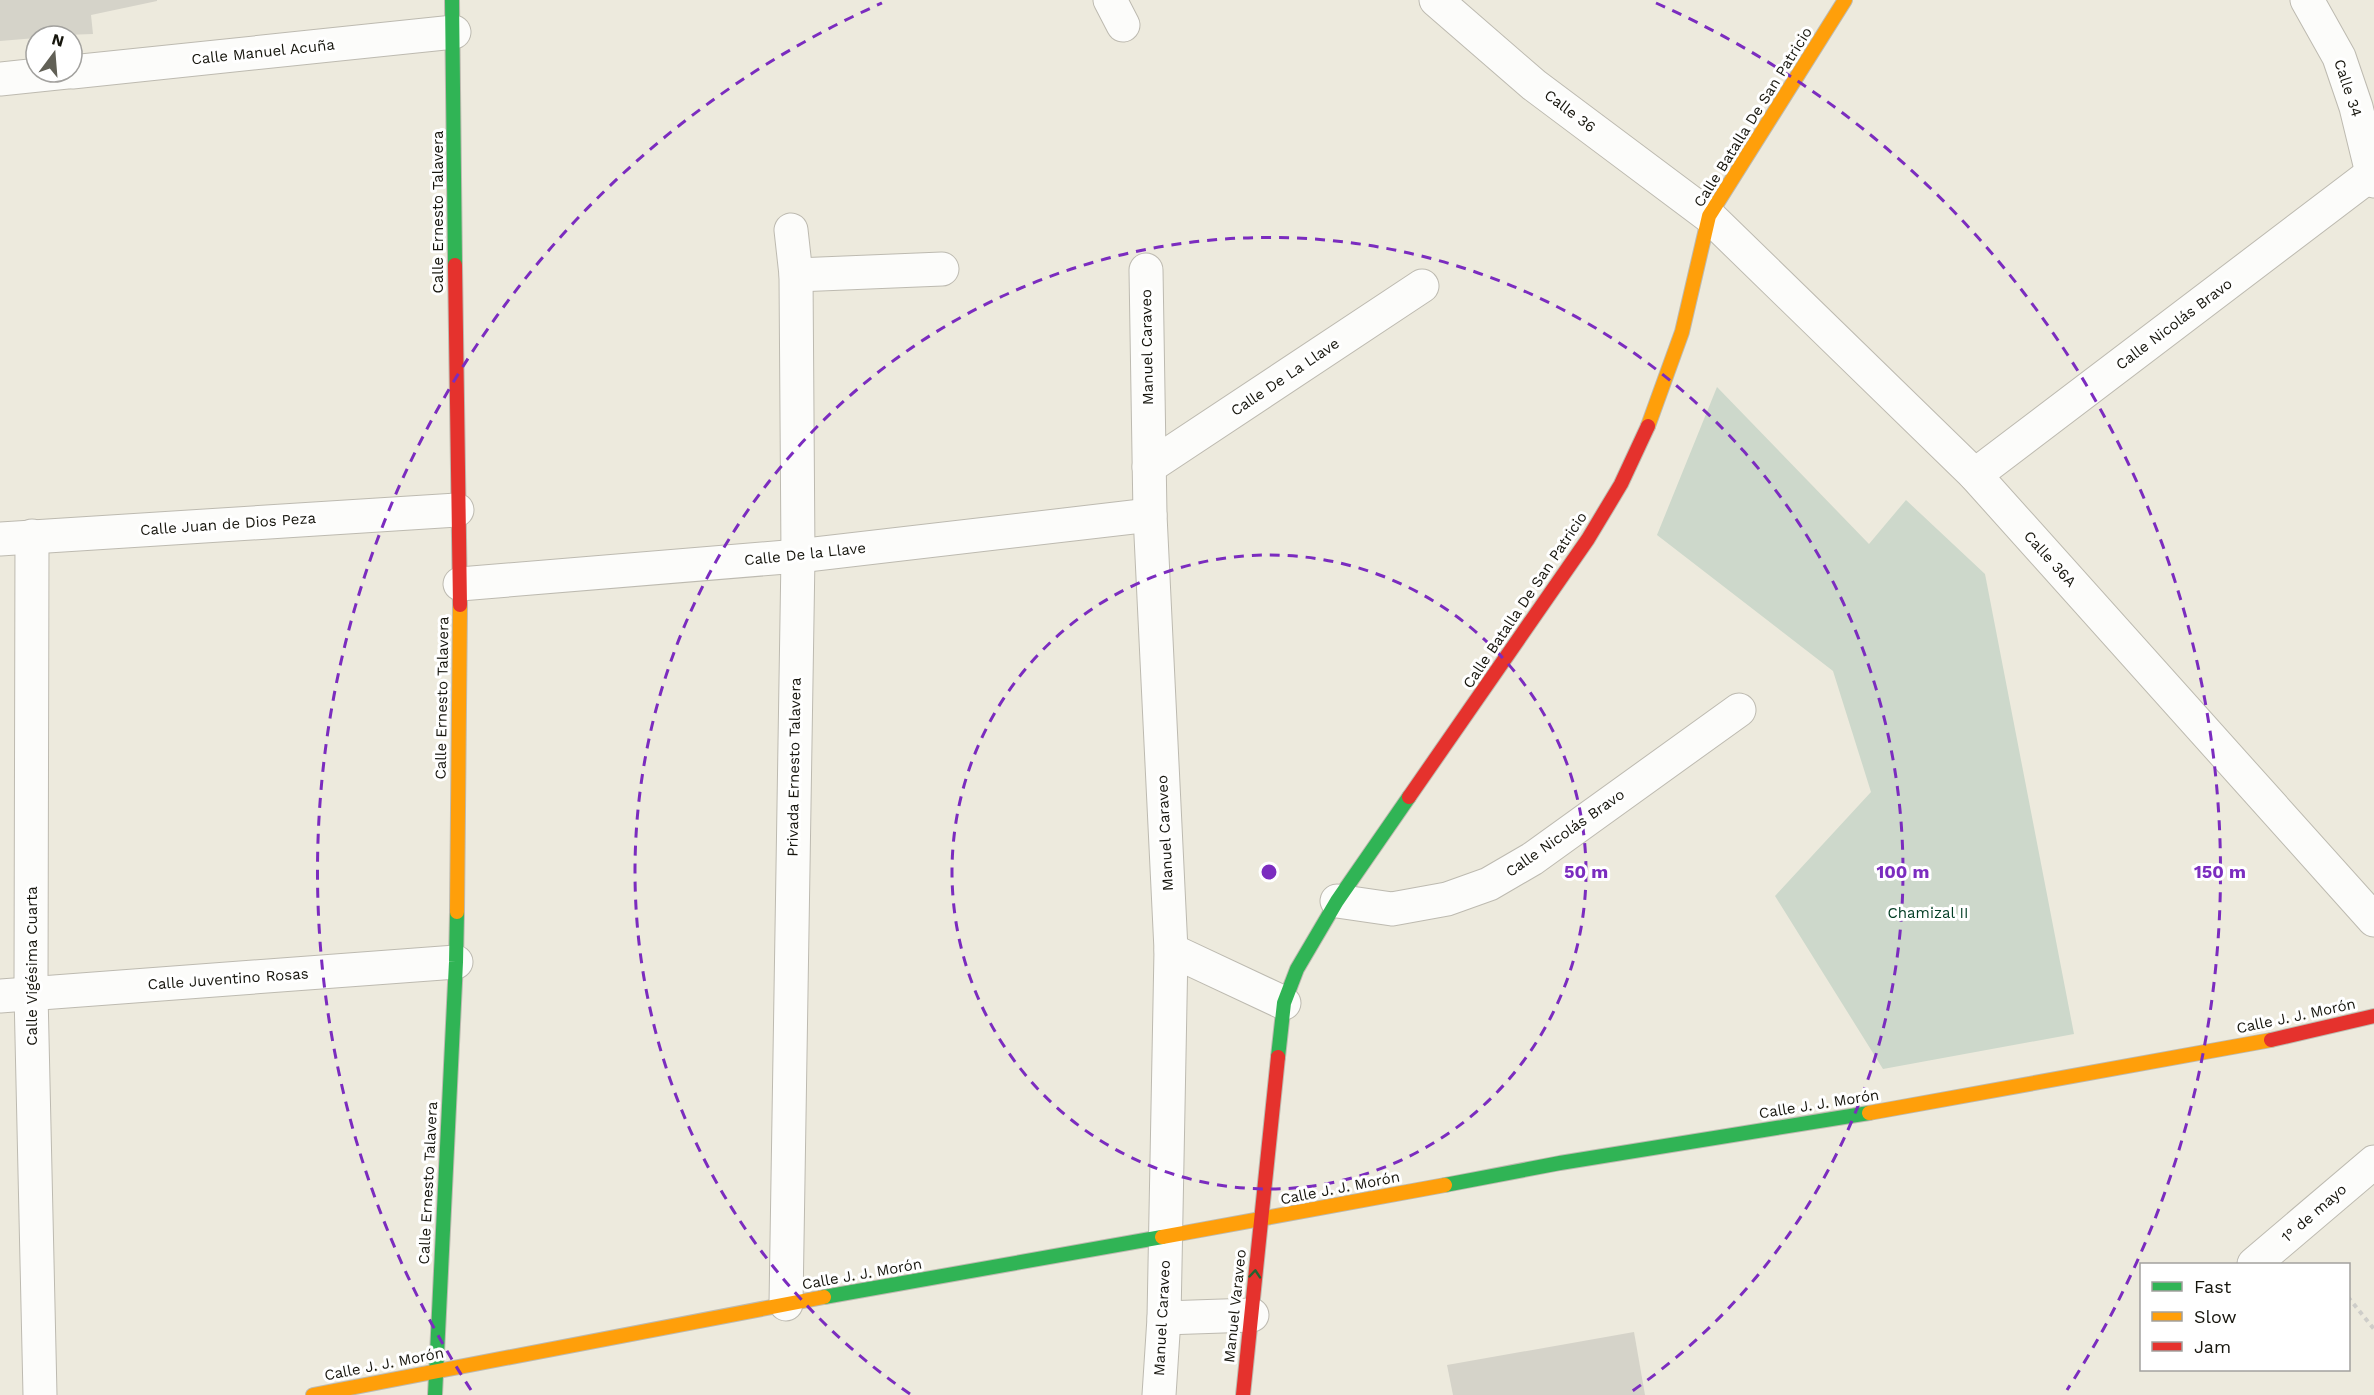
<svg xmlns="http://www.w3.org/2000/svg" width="2374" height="1395" viewBox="0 0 2374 1395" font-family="'Work Sans',sans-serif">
<rect width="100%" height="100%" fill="#edeadd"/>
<polygon fill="#cdd8cb" points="1717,387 1869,544 1906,500 1985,574 2074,1034 1883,1069 1775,896 1871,792 1833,671 1657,535"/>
<g fill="#d5d3c9">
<polygon points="0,0 157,0 157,1 91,15 93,34 36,36 36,38 0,41"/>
<polygon points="1634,1332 1645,1395 1453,1395 1447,1365"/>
</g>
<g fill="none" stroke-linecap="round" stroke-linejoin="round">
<defs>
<g id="street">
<polyline points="1110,0 1123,25"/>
<polyline points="1436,0 1534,85 1709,216 1975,475 2374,920"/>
<polyline points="2307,0 2339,57 2356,107 2374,181"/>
<polyline points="72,72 454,32"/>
<polyline points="0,79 67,72"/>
<polyline points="1146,270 1150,515 1171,950 1164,1318 1159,1395"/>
<polyline points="796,275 942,269"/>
<polyline points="1149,467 1422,286"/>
<polyline points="1975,475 2374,172"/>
<polyline points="32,536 31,993 40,1395"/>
<polyline points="0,539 457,510"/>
<polyline points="460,584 798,556 1150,515"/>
<polyline points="1337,901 1392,909 1447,899 1489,884 1532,859 1739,710"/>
<polyline points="1171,950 1284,1003"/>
<polyline points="0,996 456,962"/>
<polyline points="2254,1264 2374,1162"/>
<polyline points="786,1304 798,556 796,275 791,230"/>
<polyline points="1164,1318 1252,1315"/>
</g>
<g id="fast">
<polyline points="452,0 455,265"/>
<polyline points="1278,1057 1284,1003 1297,969 1337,901 1409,797"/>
<polyline points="1445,1185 1560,1163 1869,1113"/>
<polyline points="824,1297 1162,1237"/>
<polyline points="435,1395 456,962 457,912"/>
</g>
<g id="slow">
<polyline points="1648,426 1682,332 1709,216 1845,0"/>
<polyline points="457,912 460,605"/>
<polyline points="1869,1113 2271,1040"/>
<polyline points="1162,1237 1445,1185"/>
<polyline points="313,1395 824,1297"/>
</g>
<g id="jam">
<polyline points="455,265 460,605"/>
<polyline points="1409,797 1588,539 1621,484 1648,426"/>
<polyline points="2271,1040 2374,1016"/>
<polyline points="1243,1395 1278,1057"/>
</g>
</defs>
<use href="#street" stroke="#bdbab0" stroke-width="35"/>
<use href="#fast" stroke="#bdbab0" stroke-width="16"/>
<use href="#slow" stroke="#bdbab0" stroke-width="16"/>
<use href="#jam" stroke="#bdbab0" stroke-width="16"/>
<polyline stroke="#cecdc9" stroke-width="4" stroke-dasharray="4.5 4.5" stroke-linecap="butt" points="2348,1297 2374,1329"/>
<use href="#street" stroke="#fcfcfa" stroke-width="33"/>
<use href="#fast" stroke="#30b455" stroke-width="14"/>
<use href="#slow" stroke="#ff9f0a" stroke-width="14"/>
<use href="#jam" stroke="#e5322d" stroke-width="14"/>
</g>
<defs><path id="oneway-chevron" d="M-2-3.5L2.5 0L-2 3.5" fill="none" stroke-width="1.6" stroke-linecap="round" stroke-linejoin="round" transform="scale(1.5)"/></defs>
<use stroke="#236431" href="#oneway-chevron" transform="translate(1255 1274) rotate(-85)"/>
<g fill="none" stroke="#7b2cbf" stroke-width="3" stroke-dasharray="10 8">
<circle cx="1269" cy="872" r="317"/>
<path d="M910 1394A634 634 0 1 1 1628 1394"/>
<path d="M471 1390A951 951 0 0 1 882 3M1656 3A951 951 0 0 1 2067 1390"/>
</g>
<g text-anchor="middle" stroke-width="6" stroke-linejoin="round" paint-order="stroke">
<g font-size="15" fill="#16150d" stroke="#fff">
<text transform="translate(263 52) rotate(-6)" y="5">Calle Manuel Acuña</text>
<text transform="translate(2348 88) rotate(72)" y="5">Calle 34</text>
<text transform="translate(1570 111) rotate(37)" y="5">Calle 36</text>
<text transform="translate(1753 117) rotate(-58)" y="5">Calle Batalla De San Patricio</text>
<text transform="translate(438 212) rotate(-90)" y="5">Calle Ernesto Talavera</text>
<text transform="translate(2174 324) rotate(-37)" y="5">Calle Nicolás Bravo</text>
<text transform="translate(1147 347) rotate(-91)" y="5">Manuel Caraveo</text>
<text transform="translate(1285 377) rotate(-34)" y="5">Calle De La Llave</text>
<text transform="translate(228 524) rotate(-4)" y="5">Calle Juan de Dios Peza</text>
<text transform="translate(805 554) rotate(-6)" y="5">Calle De la Llave</text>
<text transform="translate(2050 559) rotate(48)" y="5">Calle 36A</text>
<text transform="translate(1525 600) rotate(-56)" y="5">Calle Batalla De San Patricio</text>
<text transform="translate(442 698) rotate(-89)" y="5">Calle Ernesto Talavera</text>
<text transform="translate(794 767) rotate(-89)" y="5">Privada Ernesto Talavera</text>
<text transform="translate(1165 833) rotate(-93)" y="5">Manuel Caraveo</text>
<text transform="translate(1565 833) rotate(-35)" y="5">Calle Nicolás Bravo</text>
<text transform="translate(32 966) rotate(-90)" y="5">Calle Vigésima Cuarta</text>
<text transform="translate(228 979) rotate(-4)" y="5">Calle Juventino Rosas</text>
<text transform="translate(2296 1016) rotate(-12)" y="5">Calle J. J. Morón</text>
<text transform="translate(1819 1104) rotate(-9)" y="5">Calle J. J. Morón</text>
<text transform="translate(428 1183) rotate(-87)" y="5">Calle Ernesto Talavera</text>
<text transform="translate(1340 1188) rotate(-11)" y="5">Calle J. J. Morón</text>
<text transform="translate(2314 1213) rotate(-41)" y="5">1° de mayo</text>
<text transform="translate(862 1274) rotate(-10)" y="5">Calle J. J. Morón</text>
<text transform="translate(1235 1306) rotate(-84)" y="5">Manuel Varaveo</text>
<text transform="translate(1162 1318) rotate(-87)" y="5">Manuel Caraveo</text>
<text transform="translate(384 1364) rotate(-11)" y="5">Calle J. J. Morón</text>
</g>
<g font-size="15" fill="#003c23" stroke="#fff">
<text x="1928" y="918">Chamizal II</text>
</g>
</g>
<circle cx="1269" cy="872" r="9" fill="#7b2cbf" stroke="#fff" stroke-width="3"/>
<g font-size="18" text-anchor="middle" font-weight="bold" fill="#7b2cbf" stroke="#fff" stroke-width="6" stroke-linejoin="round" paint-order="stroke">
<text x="1586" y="878">50 m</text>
<text x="1903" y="878">100 m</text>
<text x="2220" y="878">150 m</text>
</g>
<rect x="2140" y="1263" width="210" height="108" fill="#ffffff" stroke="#a2a19e" stroke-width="1.5"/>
<rect x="2152" y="1282" width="30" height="9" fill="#30b455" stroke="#a2a19e" stroke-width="1.5"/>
<text x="2194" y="1293" font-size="18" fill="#16150d">Fast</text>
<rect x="2152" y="1312" width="30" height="9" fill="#ff9f0a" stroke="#a2a19e" stroke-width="1.5"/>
<text x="2194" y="1323" font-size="18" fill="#16150d">Slow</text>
<rect x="2152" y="1342" width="30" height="9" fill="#e5322d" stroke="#a2a19e" stroke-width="1.5"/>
<text x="2194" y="1353" font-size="18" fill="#16150d">Jam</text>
<g transform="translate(54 54) rotate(16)"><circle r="28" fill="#ffffff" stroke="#a2a19e" stroke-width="1.5"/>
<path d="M0-4.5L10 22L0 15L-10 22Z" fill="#616056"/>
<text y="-9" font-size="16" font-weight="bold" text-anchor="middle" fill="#16150d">N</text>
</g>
</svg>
